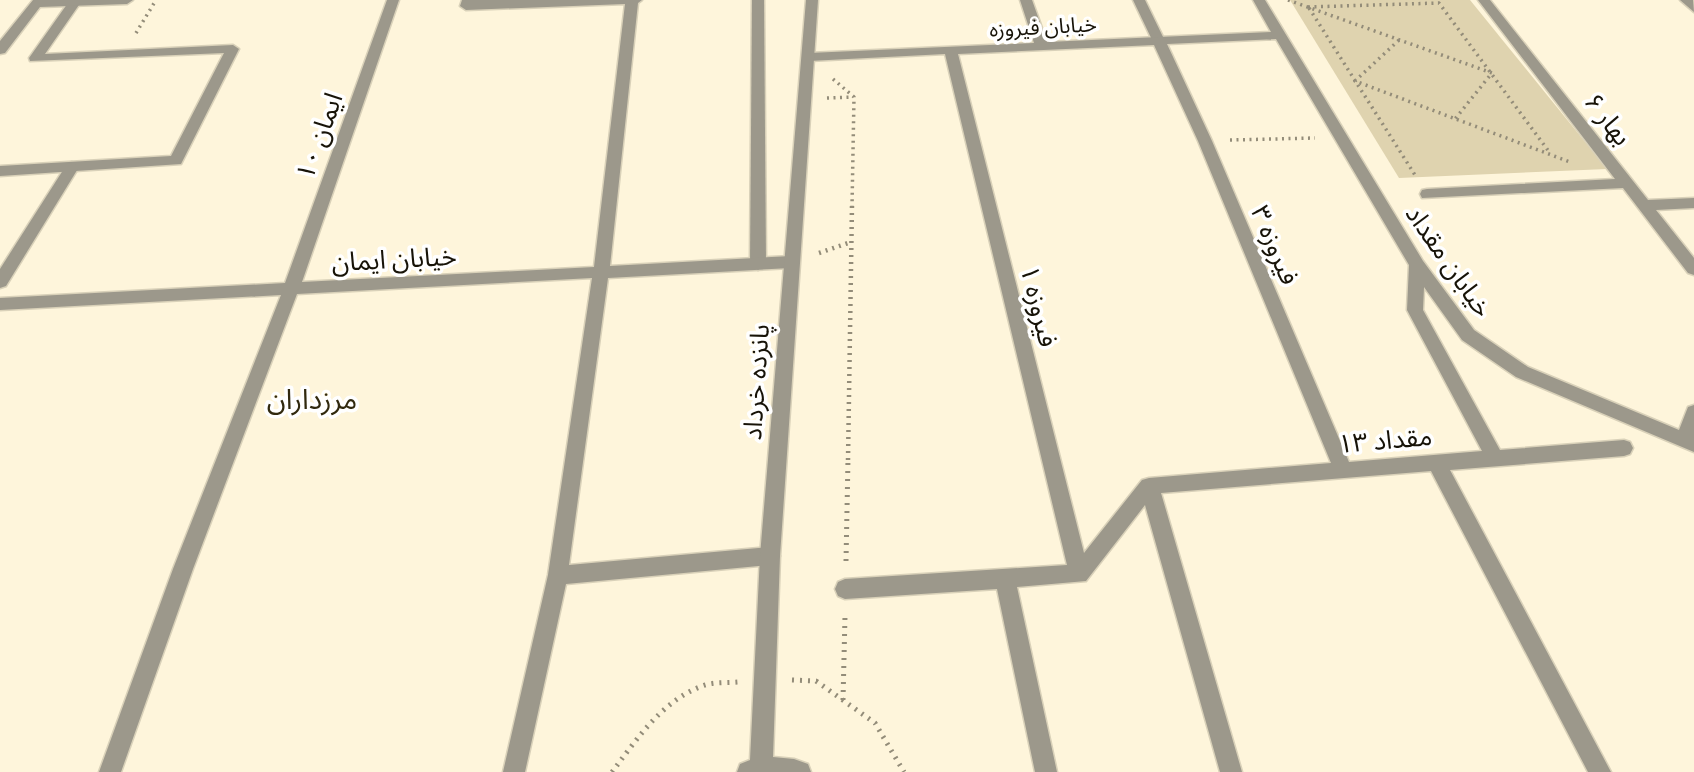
<svg xmlns="http://www.w3.org/2000/svg" width="1694" height="772" viewBox="0 0 1694 772" font-family="Cabin,'Noto Sans Arabic',sans-serif">
<rect width="100%" height="100%" fill="#fef5db"/>
<polygon fill="#dfd3af" points="1290,0 1470,0 1607,169 1399,178"/>
<g fill="none" stroke-linecap="round" stroke-linejoin="round">
<defs>
<g id="service">
<polygon points="70,0 81,2 45,54 233,45 239,49 181,164 0,176 0,166 171,156 224,53 30,61 29,58"/>
<polygon points="752,0 764,0 766,264 758,270 750,264"/>
<polygon points="1133,0 1145,0 1165,41 1164,44 1154,44"/>
</g>
<g id="minor">
<polygon points="33,0 133,0 127,4 40,7 5,53 0,54 0,41"/>
<polygon points="387,0 399,0 302,282 594,267 625,4 466,10 460,6 462,0 642,0 638,3 610,266 791,256 799,262 791,268 608,278 569,565 770,547 777,550 780,556 777,562 770,565 566,584 525,772 503,772 548,575 592,278 297,294 193,569 121,772 99,772 173,569 281,295 0,310 0,298 285,283"/>
<path d="M1020,0H1032L1047,42L1271,32L1253,0H1265L1423,261L1474,330L1528,367L1679,430L1688,407L1694,405V452L1516,377L1462,340L1424,287L1423,310L1500,450L1624,440L1630,442L1633,448L1630,454L1624,456L1450,470L1611,772H1588L1431,471L1161,493L1242,772H1220L1145,505L1086,581L1017,587L1057,772H1035L997,589L845,599L838,596L835,589L838,582L845,579L1067,565L945,54L809,61L803,57L809,53L1034,43ZM1276,39L1409,265L1407,310L1482,451L1349,462L1212,141L1167,44ZM1154,45L1198,141L1331,463L1149,478L1142,480L1084,553L958,54Z"/>
<polygon points="1478,0 1490,0 1648,200 1694,198 1694,208 1656,210 1694,258 1694,275 1688,273 1623,188 1422,198 1420,194 1422,190 1427,189 1615,179"/>
<polygon points="1680,0 1693,0 1694,12"/>
<polygon points="72,162 79,167 6,286 0,288 0,269 67,164"/>
</g>
<polygon id="tertiary" points="806,0 818,0 780,556 773,757 794,759 808,764 811,772 737,772 740,764 750,760 760,556"/>
</defs>
<use href="#service" stroke="#d9d1b9" stroke-width="3"/>
<use href="#minor" stroke="#d9d1b9" stroke-width="3"/>
<use href="#tertiary" stroke="#d9d1b9" stroke-width="3"/>
<g stroke="#938c79" stroke-width="3.5" stroke-dasharray="2 4.5" stroke-linecap="butt">
<polyline points="1288,0 1492,73 1455,119"/>
<polyline points="1308,7 1439,3 1550,153"/>
<polyline points="1309,8 1415,175"/>
<polyline points="136,33 156,0"/>
<polyline points="1399,40 1355,81 1570,162"/>
<polyline points="833,79 854,97 852,207"/>
<polyline points="827,98 853,97"/>
<polyline points="1230,140 1315,138"/>
</g>
<g stroke="#938c79" stroke-width="4.5" stroke-dasharray="2 5" stroke-linecap="butt">
<polyline points="819,253 851,242"/>
<polyline points="848,460 852,205"/>
</g>
<g stroke="#938c79" stroke-width="5" stroke-dasharray="2 6" stroke-linecap="butt">
<polyline points="846,561 848,459"/>
<polyline points="792,680 816,681 875,723 904,772"/>
<polyline points="843,700 845,616"/>
<path d="M612,772C637,739 663,699 705,685C715,682 727,683 738,682"/>
</g>
<use href="#service" fill="#9c988b" fill-rule="evenodd"/>
<use href="#minor" fill="#9c988b" fill-rule="evenodd"/>
<use href="#tertiary" fill="#9c988b" fill-rule="evenodd"/>
</g>
<g text-anchor="middle" stroke-width="7" stroke-linejoin="round" paint-order="stroke">
<g font-size="21" fill="#171308" stroke="#fff">
<text transform="translate(1043 27) rotate(-3)" y="7">خیابان فیروزه</text>
</g>
<g font-size="26" fill="#171308" stroke="#fff">
<text transform="translate(1608 119) rotate(52)" y="9">بهار ۶</text>
<text transform="translate(319 136) rotate(-70)" y="9">ایمان ۱۰</text>
<text transform="translate(1275 245) rotate(67)" y="9">فیروزه ۳</text>
<text transform="translate(394 259) rotate(-3)" y="9">خیابان ایمان</text>
<text transform="translate(1449 261) rotate(55)" y="9">خیابان مقداد</text>
<text transform="translate(1039 306) rotate(76)" y="9">فیروزه ۱</text>
<text transform="translate(756 382) rotate(-86)" y="9">پانزده خرداد</text>
<text transform="translate(1385 440) rotate(-5)" y="9">مقداد ۱۳</text>
</g>
<g font-size="28" fill="#31290e" stroke="#fff">
<text x="312" y="409">مرزداران</text>
</g>
</g>
</svg>
